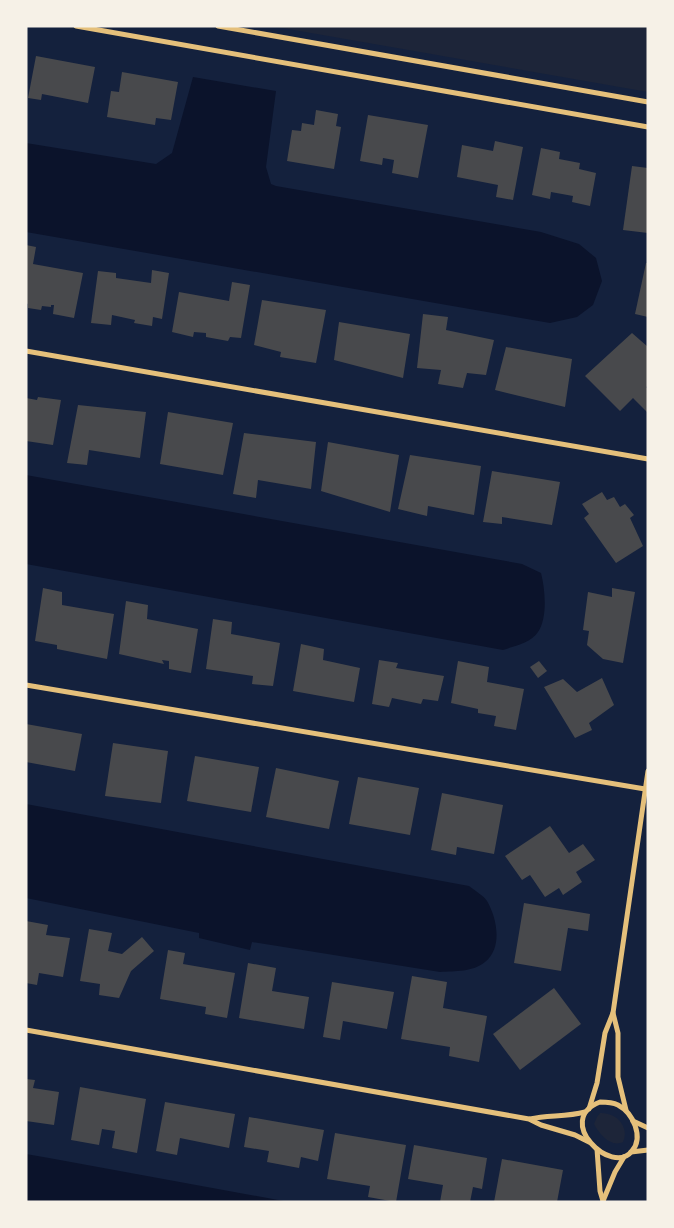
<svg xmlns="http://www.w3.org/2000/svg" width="674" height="1228" viewBox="0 0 674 1228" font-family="'Noto Sans',sans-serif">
<rect width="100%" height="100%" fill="#14213d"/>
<g fill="#1d2539">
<polygon points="271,26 648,26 648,92"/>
<path d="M600,1113C616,1112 630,1127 623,1142C611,1148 599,1134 594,1124L597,1117Z"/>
</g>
<g fill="#0b132b">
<polygon points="193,77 276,91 266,167 271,184 276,186 541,232 579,244 596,258 602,281 593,305 577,317 550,323 26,232 26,143 156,164 172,153"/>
<path d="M26,475L522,564L541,573C545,589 548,617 538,632C531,643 514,646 503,650L26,564Z"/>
<path d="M26,804L469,886C475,891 483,895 487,901C497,918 503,948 485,962C473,972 455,971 440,972L252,942L250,950L199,938V933L26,898Z"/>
<polygon points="26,1154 49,1158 289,1202 26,1202"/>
</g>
<g fill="#48494c">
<polygon points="36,56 95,67 88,103 42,94 41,100 28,98"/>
<polygon points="122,72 178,82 171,120 156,118 155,125 107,117 111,91 119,92"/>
<polygon points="316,110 338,114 336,126 341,127 334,169 287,161 292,130 301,131 302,123 314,125"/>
<polygon points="368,115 428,125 418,178 392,173 394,160 383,158 382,165 360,161"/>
<polygon points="495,141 523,147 513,200 496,197 498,185 457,177 462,145 493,151"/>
<polygon points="541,148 560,152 559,159 580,163 579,169 596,173 590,206 572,202 573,196 551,192 550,199 532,195"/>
<polygon points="632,166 648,168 648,233 623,230"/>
<polygon points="26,245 36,247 33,264 83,273 74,318 53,314 54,305 51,305 51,307 42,306 41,310 28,308 28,304 26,303"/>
<polygon points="646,263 648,263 648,317 635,314"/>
<polygon points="152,270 169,273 162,319 153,317 152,326 134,323 135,320 112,315 111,325 91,323 98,271 116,273 116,278 151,283"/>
<polygon points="232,282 250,285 241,338 230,337 228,341 206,337 206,333 194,332 193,337 172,332 179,292 229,301"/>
<polygon points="262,300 326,310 316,363 280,357 281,352 254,345"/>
<polygon points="423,314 448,317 446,330 494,340 486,375 467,373 463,388 438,384 441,370 417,368"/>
<polygon points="339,322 410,334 403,378 334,360"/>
<polygon points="632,333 648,347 648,386 646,387 648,389 648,413 633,398 620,411 585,376"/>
<polygon points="506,347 572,359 565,407 495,390"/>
<polygon points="38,397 61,400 53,445 26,441 26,398 37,400"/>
<polygon points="78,405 146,412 140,458 89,450 87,465 67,463"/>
<polygon points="168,412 233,423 223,475 160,464"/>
<polygon points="244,433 316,442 311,489 258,480 256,498 233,494"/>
<polygon points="328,442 399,455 390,512 321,491"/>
<polygon points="410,455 481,466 474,515 428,506 427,516 398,509"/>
<polygon points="492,471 560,482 552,525 502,517 502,524 483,522"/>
<polygon points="602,492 607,500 614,497 620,507 625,504 634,515 630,518 643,546 616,563 584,518 589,514 582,504"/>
<polygon points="43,588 62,592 62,605 114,614 107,659 57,649 57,645 35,641"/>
<polygon points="612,588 635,592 623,663 603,659 587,645 589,631 583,630 588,592 612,597"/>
<polygon points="126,601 148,605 147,619 198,629 191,673 169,669 169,661 162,660 164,664 119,654"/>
<polygon points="213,619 232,622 231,634 280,643 273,686 252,684 253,676 206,669"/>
<polygon points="301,644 324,649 323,660 360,668 354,702 293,691"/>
<polygon points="379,660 398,663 396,668 444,676 438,701 423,699 421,704 392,698 389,707 372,704"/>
<polygon points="458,661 489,667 487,682 524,689 516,730 494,726 496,716 478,713 478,709 451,703"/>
<polygon points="539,661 547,671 538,678 530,667"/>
<polygon points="602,678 614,705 589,723 592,730 575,738 544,687 563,679 577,692"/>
<polygon points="26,724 82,734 75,771 26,762"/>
<polygon points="113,743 168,751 161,803 105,796"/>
<polygon points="195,756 259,767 251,812 187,801"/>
<polygon points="276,768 339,781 329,829 266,817"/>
<polygon points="358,777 419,788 410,835 349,824"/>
<polygon points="442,793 503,805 494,854 457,847 456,855 431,850"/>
<polygon points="550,826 569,853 583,844 595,860 576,872 582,882 563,895 559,888 545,897 530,875 522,880 505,856"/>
<polygon points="524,903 590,914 588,931 568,928 561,971 514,963"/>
<polygon points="26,921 48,925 46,935 70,938 63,977 39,973 37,985 26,983"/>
<polygon points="89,929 112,933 108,951 122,954 142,937 154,951 131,971 119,998 99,995 100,984 80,981"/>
<polygon points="168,950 185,953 183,964 235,973 227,1018 205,1014 206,1007 160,999"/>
<polygon points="248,963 276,968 272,991 309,997 304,1029 239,1018"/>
<polygon points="412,976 447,982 443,1008 487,1016 479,1062 449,1056 450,1047 401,1039"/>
<polygon points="332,982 394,992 387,1029 343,1021 340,1040 323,1037"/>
<polygon points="554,988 581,1024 520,1070 493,1034"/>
<polygon points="26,1079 35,1080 33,1088 59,1092 54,1125 26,1121"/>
<polygon points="80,1087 146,1099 137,1153 112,1148 115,1131 102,1129 99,1145 71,1140"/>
<polygon points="165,1102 235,1114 229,1148 180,1138 177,1155 156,1151"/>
<polygon points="249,1117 324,1130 318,1161 301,1157 299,1168 267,1162 269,1151 244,1147"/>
<polygon points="335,1133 406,1145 396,1202 368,1197 370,1186 327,1179"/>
<polygon points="414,1145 487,1158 482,1189 473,1187 470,1202 440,1202 443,1185 408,1179"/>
<polygon points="502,1159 563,1170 557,1202 494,1202"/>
</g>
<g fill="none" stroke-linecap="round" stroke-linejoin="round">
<g stroke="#e5c07b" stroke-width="5">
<polyline points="76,26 648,127"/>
<polyline points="218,26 648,102"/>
<polyline points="26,351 648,459"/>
<polyline points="26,685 645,789"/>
<polyline points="613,1013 618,1033 618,1077 626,1110"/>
<polyline points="26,1030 529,1119 541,1125 575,1135 589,1142"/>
<path d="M600,1102C606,1102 612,1102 618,1105C633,1113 644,1137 632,1151C612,1177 553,1120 600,1102Z"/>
<polyline points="589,1109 597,1083 605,1033 613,1013 648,771"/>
<path d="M530,1119C548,1115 566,1117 585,1112"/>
<polyline points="633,1121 648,1128"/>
<polyline points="597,1149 600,1191 603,1201"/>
<polyline points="631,1152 648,1150"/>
<polyline points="603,1201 615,1172 624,1157"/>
</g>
</g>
<rect width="674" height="1228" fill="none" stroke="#f6f1e7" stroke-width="55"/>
</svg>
